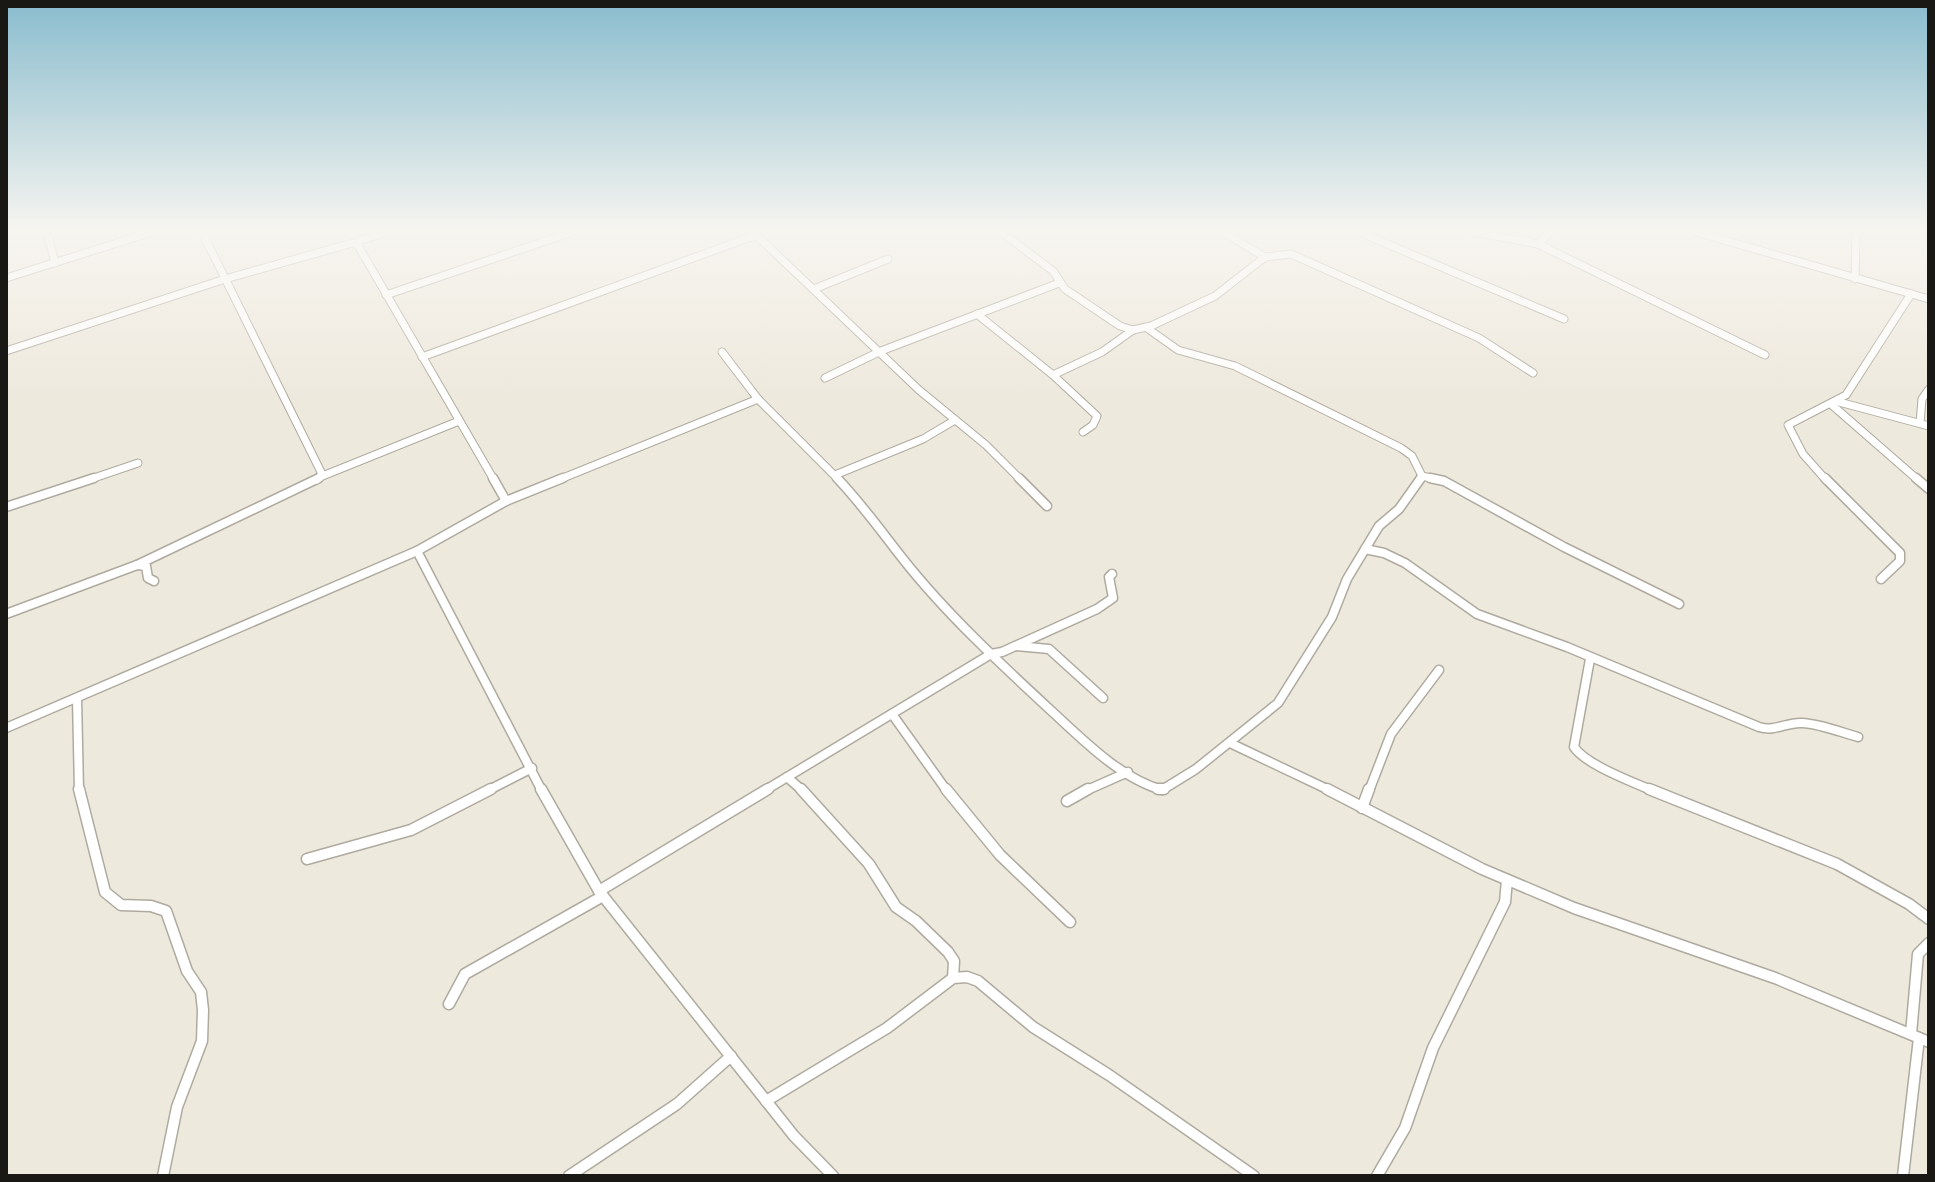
<svg xmlns="http://www.w3.org/2000/svg" width="1935" height="1182" viewBox="0 0 1935 1182" font-family="'PT Sans Narrow',sans-serif">
<rect width="100%" height="100%" fill="#eee9dd"/>
<g fill="none" stroke-linecap="round" stroke-linejoin="round">
<defs>
<g id="minor-far2">
<polyline points="47,232 55,263"/>
<polyline points="202,232 322,474 317,480"/>
<polyline points="753,232 919,390 986,445 1021,480"/>
<polyline points="1001,232 1053,271 1065,289 1120,326 1133,330 1151,326 1215,296 1265,257 1291,254 1479,338 1533,373"/>
<polyline points="1223,232 1265,257"/>
<polyline points="1359,232 1564,319"/>
<polyline points="1474,232 1538,244 1550,232"/>
<polyline points="1696,232 1929,299"/>
<polyline points="356,242 386,232"/>
<polyline points="1538,244 1765,355"/>
<polyline points="6,278 152,232"/>
<polyline points="1855,279 1856,232"/>
<polyline points="814,289 888,259"/>
<polyline points="386,295 572,232"/>
<polyline points="977,314 1053,375 1102,352 1133,330"/>
<polyline points="1147,328 1178,350 1235,366 1401,448 1412,456 1422,476"/>
<polyline points="6,351 225,279 356,242 494,480"/>
<polyline points="722,352 758,399"/>
<polyline points="422,357 756,235"/>
<polyline points="1053,375 1097,416 1093,425 1083,432"/>
<polyline points="825,378 881,351 1059,283"/>
<polyline points="1839,402 1929,426"/>
<polyline points="1832,405 1918,480"/>
<polyline points="1920,423 1922,399 1929,389"/>
<polyline points="835,475 923,439 955,420"/>
<polyline points="1422,476 1439,480"/>
<polyline points="320,477 459,421"/>
<polyline points="88,480 138,463"/>
<polyline points="558,480 758,399 839,480"/>
<polyline points="1419,480 1422,476"/>
<polyline points="1826,480 1803,454 1788,425 1846,395 1911,294"/>
</g>
<g id="minor-far1">
<polyline points="493,478 506,501"/>
<path d="M837,478C861,503 881,531 903,559C948,616 1004,667 1058,717C1087,744 1123,779 1162,790L1196,769L1278,703L1332,617L1347,579L1379,526L1399,509L1421,478"/>
<polyline points="1019,478 1047,506"/>
<polyline points="1430,478 1444,481 1564,547 1679,604"/>
<polyline points="1825,478 1900,553 1900,561 1881,579"/>
<polyline points="1916,478 1929,489"/>
<polyline points="6,507 94,478"/>
<path d="M1365,549L1384,553L1405,563L1477,614L1567,647L1759,727C1776,732 1786,722 1802,723C1821,724 1840,732 1858,737"/>
<polyline points="417,551 542,791"/>
<polyline points="137,565 319,478"/>
<polyline points="6,614 137,565 146,566 148,578 154,581"/>
<polyline points="1016,646 1049,649 1103,698"/>
<path d="M1590,659L1574,747C1586,765 1633,782 1653,791"/>
<polyline points="77,698 79,791"/>
<polyline points="892,714 947,791"/>
<polyline points="6,728 417,551 506,501 563,478"/>
<polyline points="1230,743 1331,791"/>
<polyline points="787,777 803,791"/>
<polyline points="487,791 532,768"/>
<polyline points="764,791 991,654 1002,652 1097,609 1113,598 1109,577 1112,574"/>
<polyline points="1085,791 1128,772"/>
<polyline points="1369,791 1391,734 1439,670"/>
</g>
<g id="minor">
<polyline points="79,789 105,892 121,905 151,906 166,911 187,971 201,992 203,1010 202,1041 177,1107 163,1176"/>
<polyline points="541,789 599,891 794,1136 833,1176"/>
<polyline points="801,789 869,864 896,907 916,921 948,952 954,961 953,978"/>
<polyline points="946,789 1000,855 1070,922"/>
<polyline points="1158,789 1164,789"/>
<polyline points="1327,789 1482,869 1574,908 1775,978 1929,1042"/>
<polyline points="1649,789 1837,864 1909,904 1929,919"/>
<polyline points="1067,801 1088,789"/>
<polyline points="1362,808 1369,789"/>
<polyline points="307,859 411,830 491,789"/>
<polyline points="599,891 768,789"/>
<polyline points="449,1004 465,974 603,896"/>
<polyline points="1911,1034 1918,954 1929,943"/>
<polyline points="766,1101 887,1028 953,978 967,977 978,981 1033,1027 1109,1075 1254,1176"/>
<polyline points="569,1176 677,1104 731,1056"/>
<polyline points="1377,1176 1405,1128 1433,1048 1505,902 1507,880"/>
<polyline points="1903,1176 1919,1038"/>
</g>
</defs>
<use href="#minor-far2" stroke="#afaa9f" stroke-width="9"/>
<use href="#minor-far1" stroke="#afaa9f" stroke-width="11"/>
<use href="#minor" stroke="#afaa9f" stroke-width="13"/>
<use href="#minor-far2" stroke="#fff" stroke-width="7"/>
<use href="#minor-far1" stroke="#fff" stroke-width="8"/>
<use href="#minor" stroke="#fff" stroke-width="10"/>
</g>
<linearGradient id="sky" x2="0" y2="1"><stop stop-color="#89bcce"/><stop offset="0.58" stop-color="#f7f5f0"/><stop offset="1" stop-color="#f7f5f0" stop-opacity="0"/></linearGradient>
<rect width="1935" height="397" fill="url(#sky)"/>
<rect width="1935" height="1182" fill="none" stroke="#1a1814" stroke-width="16"/>
</svg>
